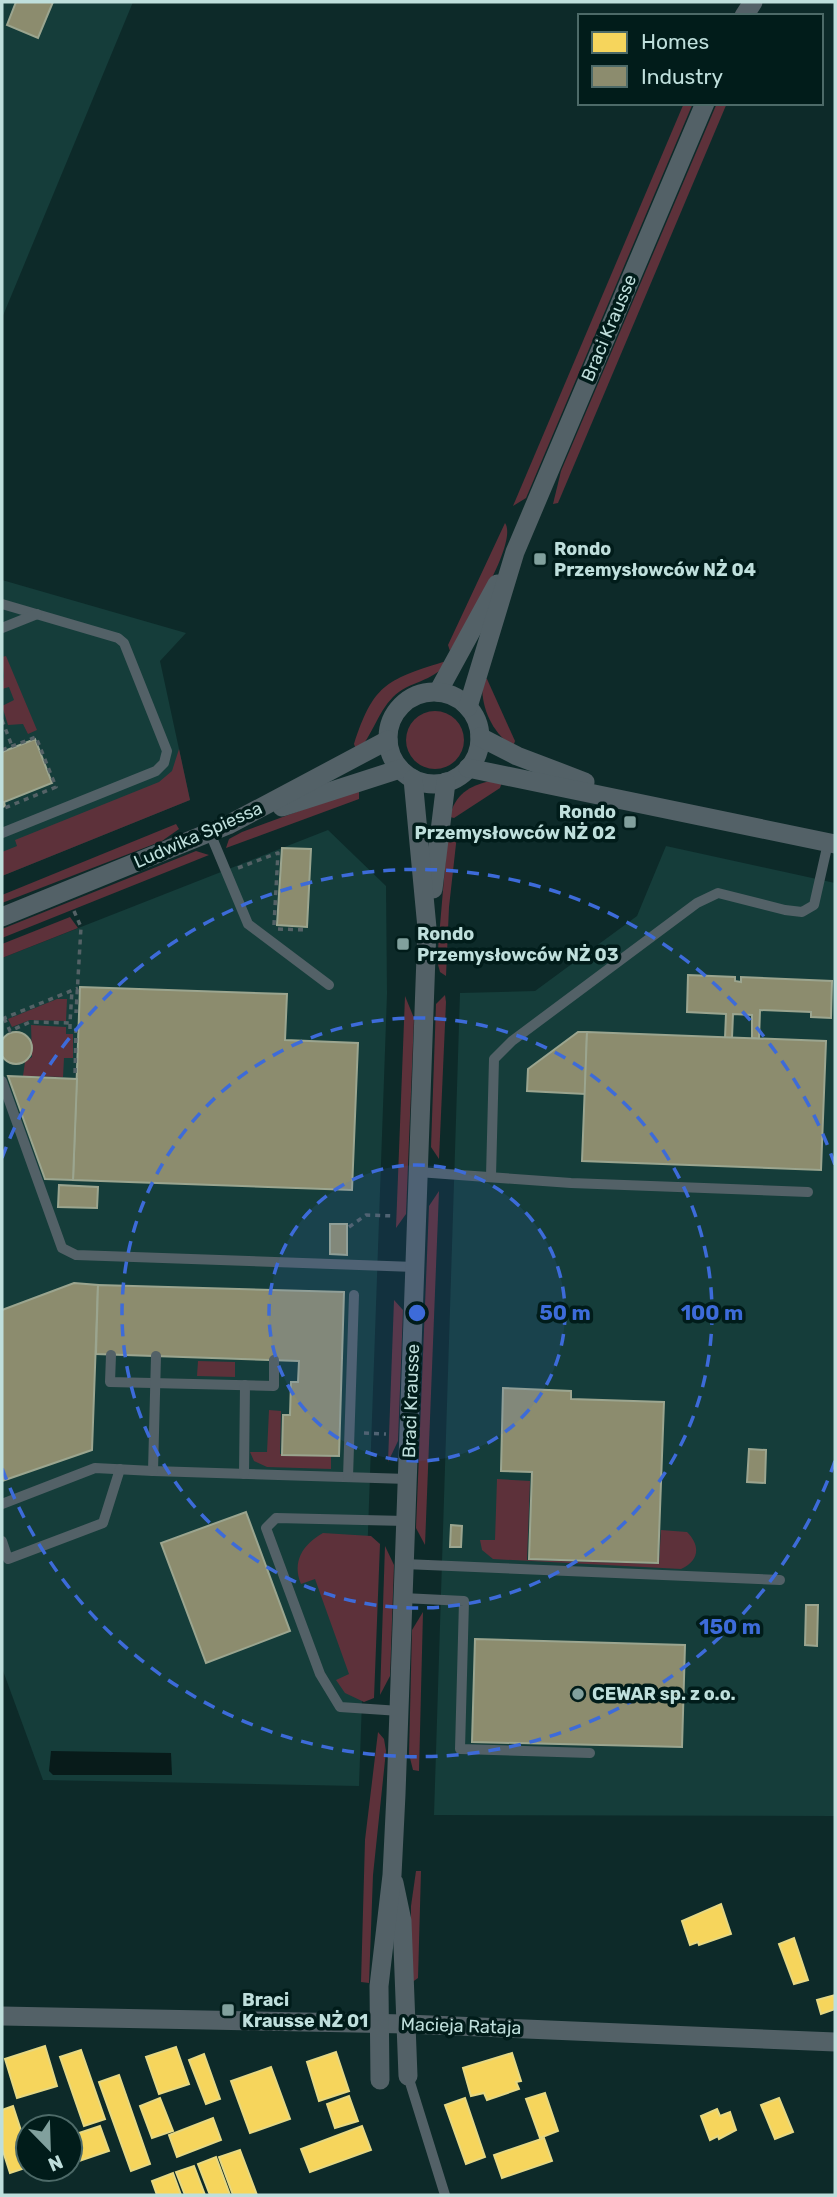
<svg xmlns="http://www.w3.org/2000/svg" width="837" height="2197" viewBox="0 0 837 2197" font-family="Rubik,sans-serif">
<rect width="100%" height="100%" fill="#0d2a29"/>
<g fill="#153d3a">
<polygon points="2,2 133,2 2,318"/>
<polygon points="2,580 186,633 160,661 190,800 2,876"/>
<polygon points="328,830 386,886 387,994 359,1786 43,1780 2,1668 2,958"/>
<polygon points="666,846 835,883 835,1816 434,1815 460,993 535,991 637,916"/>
</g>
<g fill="#5d313a">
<polygon points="684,103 693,103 526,498 513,506"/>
<polygon points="717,103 727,103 558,503 553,504 561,471"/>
<path d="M505,523C519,543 463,630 450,651L448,645Z"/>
<polygon points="6,656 37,730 28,734 23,724 8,725 2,706 14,700 9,687 2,689 4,676 2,657"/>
<path d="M443,662L447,663C433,682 409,681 393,697C377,713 373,735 357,752L354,744C373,686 385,680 443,662Z"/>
<path d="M483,677L487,679L515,741L513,747C490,731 479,703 483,677Z"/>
<circle cx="435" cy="740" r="29"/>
<polygon points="179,749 190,800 2,876 2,852 17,846 15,840 159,782 172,771"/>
<path d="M491,781L502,782L500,788L454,818L450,817C454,795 470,785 491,781Z"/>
<polygon points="359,789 359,799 226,848 229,839 242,832"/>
<polygon points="176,824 179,829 162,841 2,903 2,895"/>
<polygon points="448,831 457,835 449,907 446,976 440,972 437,961"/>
<polygon points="196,851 209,855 2,938 2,929"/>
<polygon points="70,917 78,928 2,958 2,944"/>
<polygon points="445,995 446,1002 439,1159 431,1147 436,1004"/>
<polygon points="405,996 414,1018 406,1214 396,1228"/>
<polygon points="57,999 67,999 66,1021 30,1020 12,1027 8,1019"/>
<polygon points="31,1025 66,1027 66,1034 73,1034 73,1058 64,1058 63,1077 23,1076 25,1062 32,1057"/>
<polygon points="439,1191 425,1545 416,1528 429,1206"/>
<polygon points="394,1300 403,1310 398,1441 388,1462"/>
<polygon points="198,1361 235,1362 235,1377 197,1376"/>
<polygon points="269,1410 281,1411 280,1454 331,1456 331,1469 267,1467 254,1461 250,1452 267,1452"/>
<path d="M497,1479L530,1481L527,1560L659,1564L661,1530L687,1532C701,1546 699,1561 681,1569L493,1559L482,1550L480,1540H495Z"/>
<path d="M323,1533L371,1536L380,1544L374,1698L364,1702L345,1693L336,1680L349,1674L315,1579L301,1584C292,1562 302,1545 323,1533Z"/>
<polygon points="385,1546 394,1565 390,1676 380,1695"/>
<polygon points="423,1612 419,1771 413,1770 409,1754 412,1630"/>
<polygon points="378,1732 384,1739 386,1751 373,1875 369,1983 361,1982 365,1840"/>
<polygon points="416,1871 421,1871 418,1978 411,1983 411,1906"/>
</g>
<polygon fill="#081b1a" points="51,1751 171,1753 172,1775 53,1775 49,1771"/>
<g fill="#f6d55c" stroke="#e6d882" stroke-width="2">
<polygon points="721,1904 731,1934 699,1945 698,1942 690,1945 682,1921"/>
<polygon points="794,1938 808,1980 794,1984 779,1944"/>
<polygon points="835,1995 835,2009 821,2014 817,2000"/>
<polygon points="45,2046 57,2086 17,2098 5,2059"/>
<polygon points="176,2047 189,2084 159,2094 146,2057"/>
<polygon points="81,2050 105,2119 84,2126 60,2057"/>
<polygon points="336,2052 349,2091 319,2101 307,2062"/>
<polygon points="512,2053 521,2081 516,2082 519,2089 487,2100 484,2093 471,2096 463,2068"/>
<polygon points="204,2054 220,2099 206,2104 189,2060"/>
<polygon points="271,2067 290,2119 250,2133 231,2081"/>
<polygon points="119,2075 150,2164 131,2171 99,2082"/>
<polygon points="545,2093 558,2131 540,2138 526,2099"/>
<polygon points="349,2096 358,2121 335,2128 327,2104"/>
<polygon points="160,2098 173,2131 152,2138 140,2106"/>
<polygon points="465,2098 485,2157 466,2164 445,2105"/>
<polygon points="779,2098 793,2132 775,2139 761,2105"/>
<polygon points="13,2106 28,2152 28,2167 10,2173 2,2148 2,2110"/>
<polygon points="717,2109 720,2116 730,2112 736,2130 719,2139 718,2136 710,2140 701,2116"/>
<polygon points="213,2118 221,2140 177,2157 169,2135"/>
<polygon points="100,2126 109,2151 70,2164 70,2136"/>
<polygon points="362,2126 371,2150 310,2172 301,2149"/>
<polygon points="544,2138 552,2161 502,2178 494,2155"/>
<polygon points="240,2150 257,2195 233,2195 219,2157"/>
<polygon points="216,2157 230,2195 210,2195 198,2164"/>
<polygon points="194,2166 205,2195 185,2195 176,2172"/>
<polygon points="173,2173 181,2195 157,2195 152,2181"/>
</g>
<g fill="#8c8c6e" stroke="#9ba58f" stroke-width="2">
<polygon points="16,2 53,2 38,38 7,25"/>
<polygon points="35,739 52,783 4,802 5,806 2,807 2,752"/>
<polygon points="282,848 311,849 307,927 277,925"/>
<polygon points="688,975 735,977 735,981 741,982 741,977 832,981 831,1018 811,1017 811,1012 760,1010 759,1039 752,1038 752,1015 733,1014 732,1038 725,1038 726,1014 687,1012"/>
<polygon points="80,987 287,994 285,1040 358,1043 352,1190 73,1180"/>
<polygon points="578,1032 587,1032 585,1094 527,1091 528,1069"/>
<polygon points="587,1032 826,1041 821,1170 582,1161"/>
<circle cx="16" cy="1048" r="16"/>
<polygon points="8,1076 77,1079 73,1180 45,1179"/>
<polygon points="59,1185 98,1187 97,1208 58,1207"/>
<polygon points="330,1224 347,1224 347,1255 330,1254"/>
<polygon points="74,1283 98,1285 92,1450 2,1481 2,1310"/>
<polygon points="98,1285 344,1292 339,1456 282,1455 283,1415 290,1415 291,1382 298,1382 299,1361 96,1354"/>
<polygon points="503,1388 571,1391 571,1399 664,1402 658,1563 529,1559 532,1472 501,1471"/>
<polygon points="749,1449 766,1450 765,1483 747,1482"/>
<polygon points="246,1512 290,1631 206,1663 161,1543"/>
<polygon points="451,1525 462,1526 461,1547 450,1547"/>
<polygon points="806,1605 818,1605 817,1646 805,1645"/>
<polygon points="475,1639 685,1645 682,1747 472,1742"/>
</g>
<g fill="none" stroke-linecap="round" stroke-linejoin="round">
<g stroke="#546266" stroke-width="3.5" stroke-dasharray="5 5" stroke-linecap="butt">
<polyline points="2,720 12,746"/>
<polyline points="2,750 36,737 56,787 2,809"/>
<polyline points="238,868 278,853 274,925"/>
<polyline points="74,911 81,927 76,1013"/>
<polyline points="278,929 307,930"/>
<polyline points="4,1018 10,1031 30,1022 70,1023 72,990"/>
<polyline points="2,1019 78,988"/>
<polyline points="70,1024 70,1030 76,1030 75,1075"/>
<polyline points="349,1227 366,1215 394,1216"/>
<polyline points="364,1433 386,1434"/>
</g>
<g stroke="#536167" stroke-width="10">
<polyline points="2,604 118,638 124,643 167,751 164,763 156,771 2,833"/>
<polyline points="2,628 37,614"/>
<polyline points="210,833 248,924 329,985"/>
<polyline points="2,1081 62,1248 76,1255 415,1267"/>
<polyline points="418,1172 571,1183 808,1192"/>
<polyline points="491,1176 494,1059 512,1041 697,903 718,893 785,910 802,912 814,905 828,843"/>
<polyline points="111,1355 110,1382 274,1386 274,1360"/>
<polyline points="156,1356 153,1471 408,1479"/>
<polyline points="244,1474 245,1385"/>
<polyline points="348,1477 354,1295"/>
<polyline points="2,1504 95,1468 153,1471"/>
<polyline points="2,1541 8,1559 103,1523 120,1469"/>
<polyline points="404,1564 780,1580"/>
<polyline points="403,1598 464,1601 460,1749 590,1753"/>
<polyline points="400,1711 340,1707 320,1674 266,1528 276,1518 406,1521"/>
<polyline points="408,2076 445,2195"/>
</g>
<g stroke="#536167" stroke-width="19">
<polyline points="744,16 753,2"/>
<polyline points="438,692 497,584"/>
<circle cx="434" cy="738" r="46"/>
<polyline points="468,707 515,552 705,103"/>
<polyline points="480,737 517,756 585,782"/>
<polyline points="468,768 835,844"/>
<polyline points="282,807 400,769"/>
<polyline points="433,889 446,782"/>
<polyline points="2,917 228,825 388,740"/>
<polyline points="394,1883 402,1921 408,2076"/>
<polyline points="2,2016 406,2024 835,2042"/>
<polyline points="380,2080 379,1986 392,1875 396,1794 427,928 413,779"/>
</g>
</g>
<circle cx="417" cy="1313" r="148" fill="#3d6bd9" fill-opacity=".12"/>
<g fill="none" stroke="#3d6bd9" stroke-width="3.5" stroke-dasharray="12 9">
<circle cx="417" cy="1313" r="148"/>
<circle cx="417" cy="1313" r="295"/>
<path d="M835 1461A443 443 0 0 1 2 1468M2 1158A443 443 0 0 1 835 1165"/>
</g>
<g fill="#81a09d" stroke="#011c1a" stroke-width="2.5">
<rect x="533" y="552" width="14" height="14" rx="3.5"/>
<rect x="623" y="815" width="14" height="14" rx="3.5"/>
<rect x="396" y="937" width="14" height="14" rx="3.5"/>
<circle cx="578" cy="1694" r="7"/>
<rect x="221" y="2003" width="14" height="14" rx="3.5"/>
</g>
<g text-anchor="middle" stroke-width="7" stroke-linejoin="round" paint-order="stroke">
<g font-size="18" fill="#bfdfdc" stroke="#011c1a">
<text transform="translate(609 328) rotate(-67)" y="6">Braci Krausse</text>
<text transform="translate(198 835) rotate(-24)" y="6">Ludwika Spiessa</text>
<text transform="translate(411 1401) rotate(-88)" y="6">Braci Krausse</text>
<text transform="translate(461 2026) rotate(2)" y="6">Macieja Rataja</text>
</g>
<g font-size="18" font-weight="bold" fill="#bfdfdc" stroke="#011c1a" text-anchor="start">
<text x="554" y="555">Rondo<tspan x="554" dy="21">Przemysłowców NŻ 04</tspan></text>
<text x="616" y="818" text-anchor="end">Rondo<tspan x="616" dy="21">Przemysłowców NŻ 02</tspan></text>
<text x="417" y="940">Rondo<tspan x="417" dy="21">Przemysłowców NŻ 03</tspan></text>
<text x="592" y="1700">CEWAR sp. z o.o.</text>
<text x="242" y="2006">Braci<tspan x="242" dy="21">Krausse NŻ 01</tspan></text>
</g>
</g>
<circle cx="417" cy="1313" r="10" fill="#3d6bd9" stroke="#011c1a" stroke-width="3.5"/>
<g font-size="21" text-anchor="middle" font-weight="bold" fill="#3d6bd9" stroke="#011c1a" stroke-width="7" stroke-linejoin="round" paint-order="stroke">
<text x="565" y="1320">50 m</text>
<text x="712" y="1320">100 m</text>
<text x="730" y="1634">150 m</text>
</g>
<rect width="837" height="2197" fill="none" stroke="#bfdfdc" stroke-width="7"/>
<rect x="578" y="14" width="245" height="91" fill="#011c1a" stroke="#4d6a68" stroke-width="2"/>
<rect x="592" y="32" width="35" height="21" fill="#f6d55c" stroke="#4d6a68" stroke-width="2"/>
<text x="641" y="49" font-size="21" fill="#bfdfdc">Homes</text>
<rect x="592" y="66" width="35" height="21" fill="#8c8c6e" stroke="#4d6a68" stroke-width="2"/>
<text x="641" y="84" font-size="21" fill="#bfdfdc">Industry</text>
<g transform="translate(49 2148) rotate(157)"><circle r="33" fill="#011c1a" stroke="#4d6a68" stroke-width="2"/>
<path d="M0-5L12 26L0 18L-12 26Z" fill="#81a09d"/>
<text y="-10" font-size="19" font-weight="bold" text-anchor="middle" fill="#bfdfdc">N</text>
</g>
</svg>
